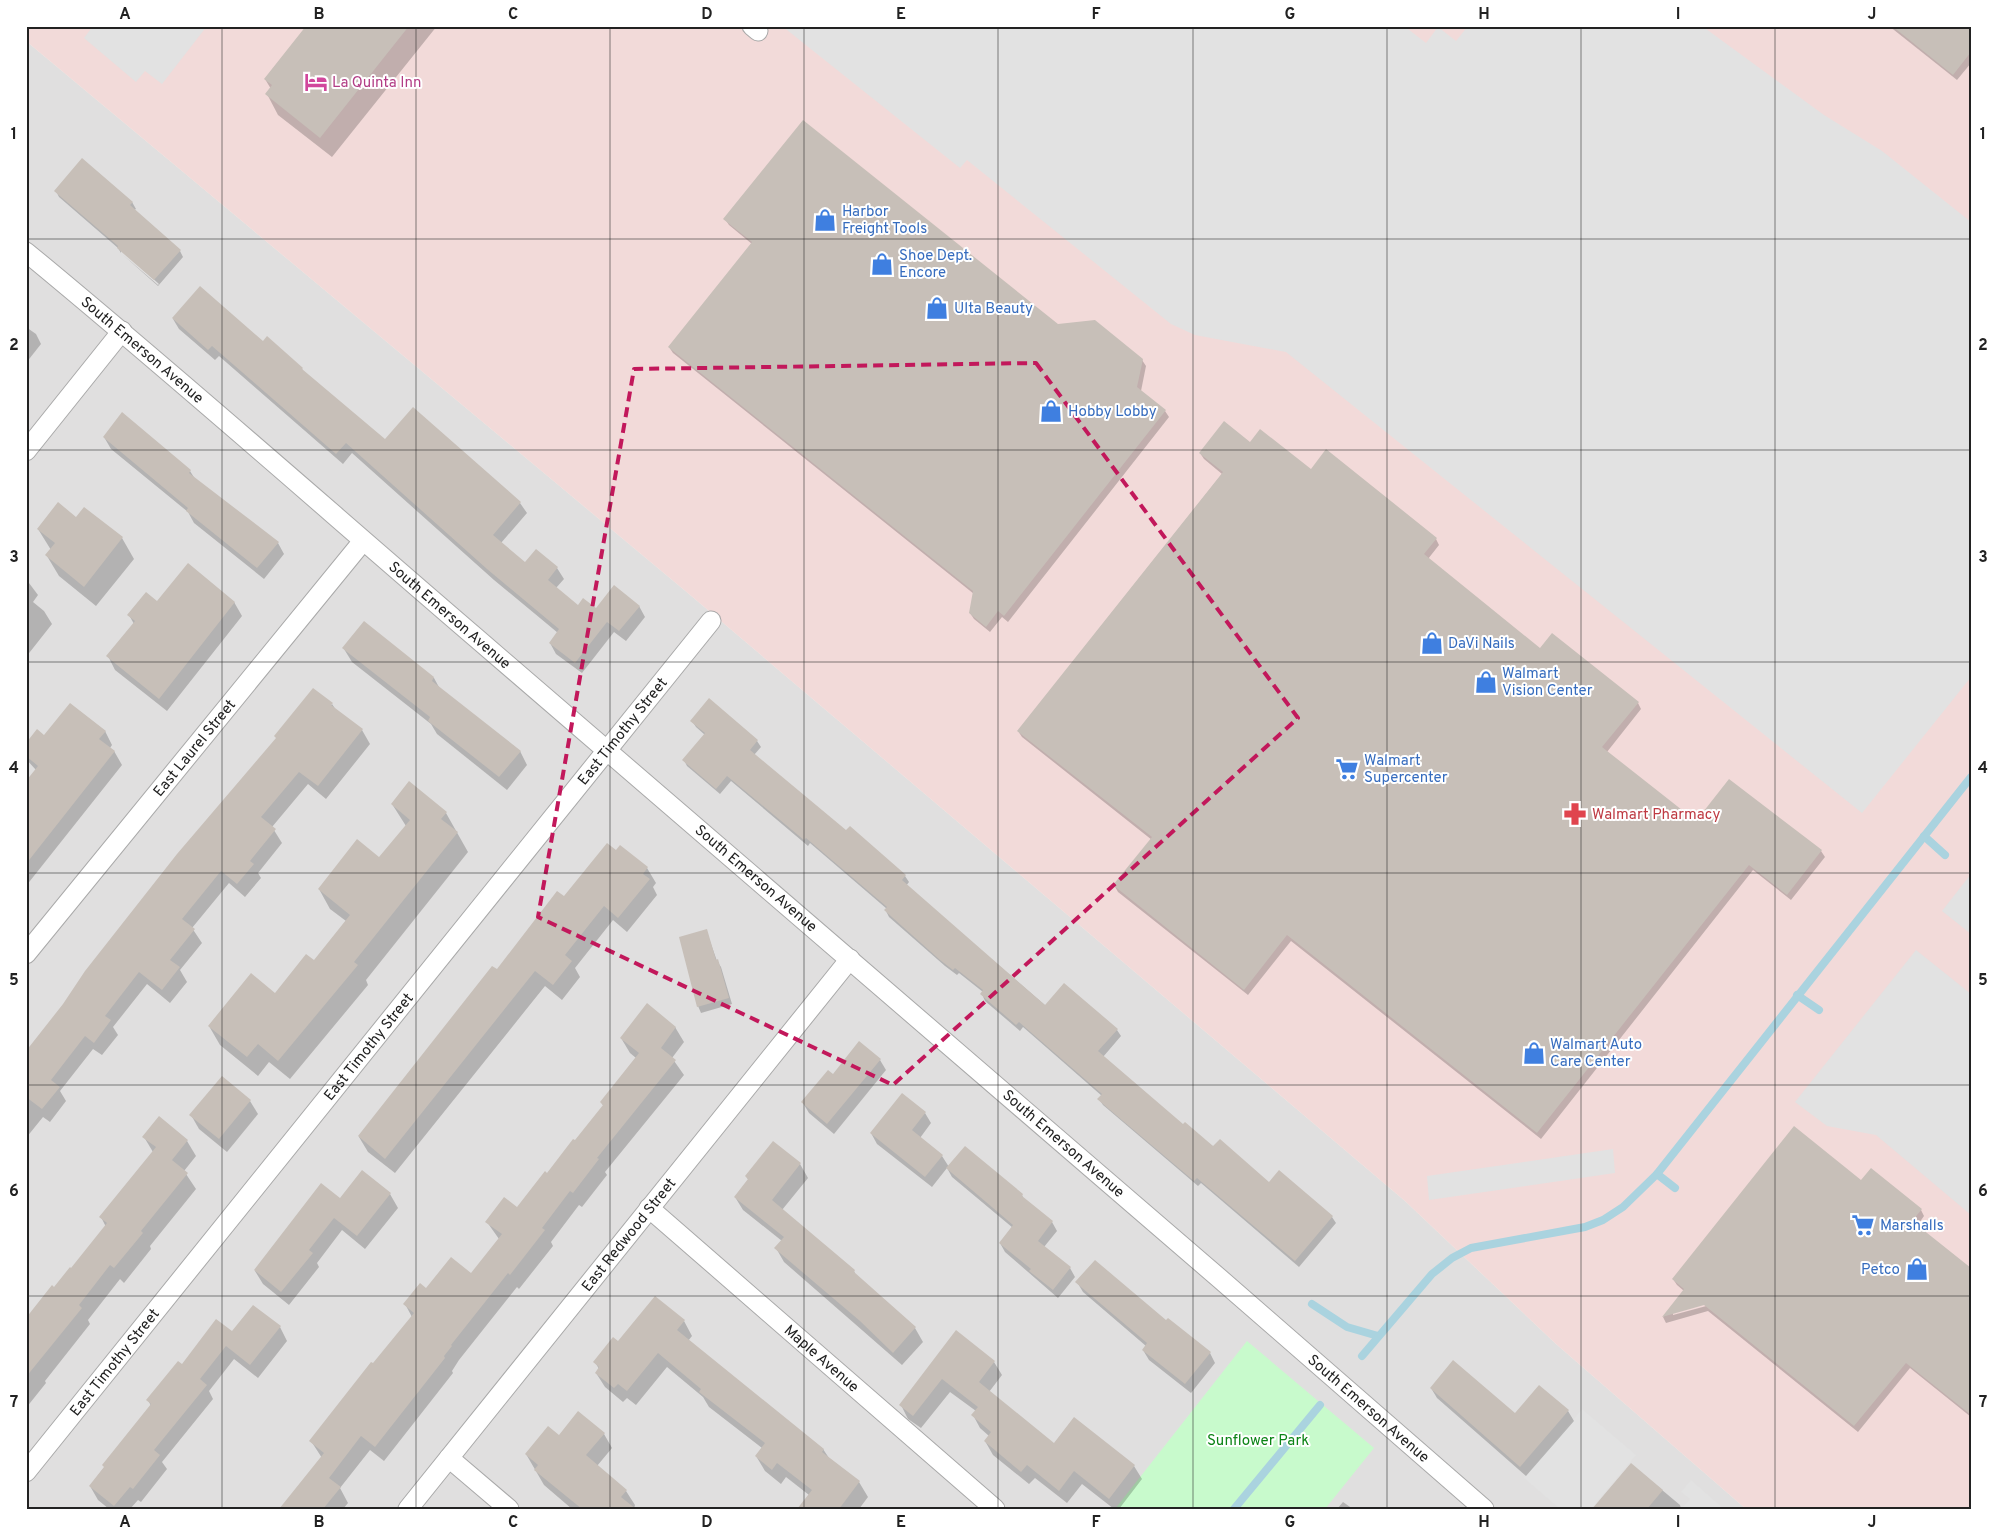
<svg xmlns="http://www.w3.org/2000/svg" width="1997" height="1535" viewBox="0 0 1997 1535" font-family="Overpass,sans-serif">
<rect width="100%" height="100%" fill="#f2efe9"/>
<polygon fill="#e0dfdf" points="26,41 689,594 1405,1201 1556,1344 1746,1509 26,1509"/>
<polygon fill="#f2dad9" points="26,26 1971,26 1971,1509 1746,1509 1556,1344 1405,1201 689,594 26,41"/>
<polygon fill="#c8facc" points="1247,1341 1374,1448 1325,1509 1115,1509"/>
<g fill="#e2e2e2">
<polygon points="93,26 207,26 162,84 145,71 136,82 84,38"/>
<polygon points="782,26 1404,26 1426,43 1438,27 1456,41 1468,26 1702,26 1824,115 1882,151 1971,222 1971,677 1862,813 1286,352 1195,335 1171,324 967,160 960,168"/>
<polygon points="1971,874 1971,934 1942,911"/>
<polygon points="1916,950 1971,994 1971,1215 1876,1135 1827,1126 1795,1102"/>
<polygon points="1613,1149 1615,1173 1429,1200 1427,1176"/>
<polygon points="1582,1409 1636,1455 1591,1509 1560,1509 1524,1478"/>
<polygon points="1691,1480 1724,1509 1681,1509 1690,1499 1681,1492"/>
</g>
<g fill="#0003" fill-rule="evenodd">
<polygon points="307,26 437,26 332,157 278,115 267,94 271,89 265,79"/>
<polygon points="1889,26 1971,26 1971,63 1957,80"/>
<polygon points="56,191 132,202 136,209 134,210 180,251 183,257 158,286 122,254 158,285 159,284 121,250 121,253 118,248 59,197"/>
<polygon points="725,219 1058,326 1142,360 1146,366 1141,391 1165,411 1169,417 1008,622 1002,617 990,632 974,619 970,613 974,594 673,353 669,347 752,244 729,225"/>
<polygon points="173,319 263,342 267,338 302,369 305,374 385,441 520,503 527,513 501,543 525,564 536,550 557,568 564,579 556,588 578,607 597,610 639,606 645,617 626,641 614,632 582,673 556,654 550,643 558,633 494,580 352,453 343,464 219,356 215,360 179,329"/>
<polygon points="26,327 36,334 41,344 26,363"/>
<polygon points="104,437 190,471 195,479 278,543 284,554 264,579 194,523 188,512 111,449"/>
<polygon points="1250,443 1311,471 1436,539 1439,545 1428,559 1540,650 1638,703 1641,709 1607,752 1696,823 1821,851 1825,857 1791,900 1753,870 1541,1139 1291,941 1248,995 1118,892 1114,885 1152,840 1022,737 1018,731 1222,474 1204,459 1200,453"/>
<polygon points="77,519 122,538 134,559 96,606 59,576 47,556 51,550 38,529"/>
<polygon points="26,579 38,595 33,602 44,611 52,624 26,657"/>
<polygon points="157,602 234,602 242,616 167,711 115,670 108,656 134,624 129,615"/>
<polygon points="344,649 434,678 440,689 520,751 527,765 507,790 437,734 431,724 352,662"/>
<polygon points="332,704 336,710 362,730 370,744 326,799 308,784 272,827 282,843 258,873 261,878 245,897 229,883 192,928 202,943 180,970 187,982 170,1003 147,984 113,1027 118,1035 102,1055 93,1049 60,1091 66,1101 50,1122 43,1117 26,1138 26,1053"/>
<polygon points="692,721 757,741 761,747 754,755 846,832 850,828 905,876 909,882 906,886 1046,1006 1117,1030 1121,1036 1103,1057 1183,1126 1269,1184 1332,1217 1336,1223 1299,1267 1201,1183 1198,1186 1103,1105 1099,1099 1102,1096 1023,1027 1020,1031 985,1001 982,994 983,992 959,973 957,975 945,966 889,917 886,911 887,909 810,843 808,846 731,781 720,794 687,766 684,760 705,735 696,727"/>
<polygon points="105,731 112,745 110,748 114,751 122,765 26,886 26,783 36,770 26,759 26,745 45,737"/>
<polygon points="392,804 446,813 468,852 366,980 368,985 290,1079 269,1062 258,1076 220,1045 209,1026 275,994 314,962 346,921 330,909 319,889 380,859 406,826"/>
<polygon points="616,852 647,868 656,883 653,887 657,895 627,932 613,920 575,968 580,977 562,1000 545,986 395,1173 368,1152 359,1137 497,971 564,897"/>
<polygon points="706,930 717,961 721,967 732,1004 701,1013 698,1006"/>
<polygon points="675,1027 684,1042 672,1058 684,1075 605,1172 607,1175 582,1207 579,1205 551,1242 553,1246 519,1289 517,1287 459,1360 452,1371 453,1373 384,1461 370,1450 340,1488 348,1503 343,1509 282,1509 322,1458 311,1441 412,1317 405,1304 426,1289 472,1275 499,1239 487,1222 517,1209 604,1107 601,1102 636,1058 630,1053 621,1038"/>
<polygon points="880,1060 886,1070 834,1134 809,1113 803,1103 833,1076"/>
<polygon points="250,1101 258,1114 227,1152 199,1129 191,1115"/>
<polygon points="925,1113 931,1123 920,1138 942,1156 949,1167 1022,1195 1024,1200 1052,1222 1057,1231 1044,1247 1070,1268 1075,1277 1058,1298 1005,1252 1000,1243 1013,1228 952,1177 947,1168 932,1187 877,1144 871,1133"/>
<polygon points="144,1137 187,1141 196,1156 184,1171 196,1189 150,1246 151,1249 124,1283 120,1279 88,1320 90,1324 45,1381 46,1383 26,1408 26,1324 106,1227 101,1217 153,1152"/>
<polygon points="773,1143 800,1164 808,1178 782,1210 854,1271 856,1276 915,1328 923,1342 902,1365 784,1262 776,1248 782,1241 743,1210 735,1197 749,1181 746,1176"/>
<polygon points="362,1172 390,1194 398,1208 365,1249 342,1230 317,1263 319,1267 289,1305 263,1284 255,1271 340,1200"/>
<path d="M1862,1182L1921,1210L1924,1216L1917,1226L1971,1269V1417L1910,1368L1858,1432L1708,1311L1666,1323L1663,1317L1684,1291L1677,1285L1673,1279ZM1709,1302L1710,1305L1673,1315V1313Z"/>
<polygon points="1077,1282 1166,1322 1210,1353 1215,1363 1191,1393 1149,1360 1143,1350 1146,1346 1083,1292"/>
<polygon points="684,1321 692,1336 688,1341 823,1449 829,1458 859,1482 868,1497 859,1509 799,1509 809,1495 786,1477 781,1484 765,1471 756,1456 762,1448 709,1407 703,1397 667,1367 636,1405 627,1398 623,1402 605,1387 596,1373 599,1369 595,1362 618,1343"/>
<polygon points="280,1327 287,1341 258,1378 234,1359 209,1391 213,1399 162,1462 167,1469 141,1502 138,1500 130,1509 109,1509 98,1500 90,1486 151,1406 148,1400 182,1366 232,1333"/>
<polygon points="956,1332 994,1362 1002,1375 989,1392 1054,1444 1074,1418 1134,1466 1142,1479 1119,1509 1114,1509 1082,1484 1067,1503 1035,1478 1029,1484 993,1455 985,1441 989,1436 980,1428 973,1415 976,1411 950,1392 921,1428 908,1419 901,1405"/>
<polygon points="1431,1388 1515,1415 1568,1411 1574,1421 1526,1476 1437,1398"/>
<polygon points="604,1434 612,1448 597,1466 626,1491 635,1505 634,1509 572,1509 544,1485 526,1454 559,1437"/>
<polygon points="1631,1464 1680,1505 1681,1509 1593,1509"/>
<polygon points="1343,1502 1353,1509 1337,1509"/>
</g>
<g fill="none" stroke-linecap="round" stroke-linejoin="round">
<g stroke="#aad3df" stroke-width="8">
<polyline points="1924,836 1945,855"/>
<polyline points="1797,995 1819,1010"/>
<polyline points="1657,1174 1675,1188"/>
<polyline points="1312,1304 1347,1327 1378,1336"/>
<polyline points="1362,1356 1432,1274 1452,1258 1471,1248 1585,1227 1603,1220 1623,1207 1657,1174 1971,777"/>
<polyline points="1234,1509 1320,1405"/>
</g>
</g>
<g fill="#c7bfb8">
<polygon points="306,26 409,26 320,138 265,94 272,85 264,79"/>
<polygon points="1892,26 1971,26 1971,52 1953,75"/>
<polygon points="803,120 1058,324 1095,320 1143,359 1137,387 1166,410 1004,616 998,611 986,627 969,613 973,591 668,347 752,242 723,219"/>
<polygon points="82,158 133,202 130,205 181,250 154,280 117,248 118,246 54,191"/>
<polygon points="200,286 263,341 267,336 303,368 302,369 385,439 413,407 521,502 493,535 525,562 536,549 558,567 548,580 578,605 583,598 596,608 614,585 640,606 619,631 607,622 575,663 549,643 559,629 487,569 346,443 336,454 212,346 208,350 172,318"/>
<polygon points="122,412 191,470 189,473 279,542 257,568 186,511 188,508 103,437"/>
<polygon points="1224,421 1250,442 1260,429 1311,469 1326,449 1437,538 1424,554 1540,648 1552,633 1639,702 1602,747 1696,821 1729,779 1822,850 1787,895 1749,865 1537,1133 1287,935 1244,990 1113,885 1152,837 1017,731 1223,472 1199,453"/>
<polygon points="58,502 76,517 84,507 123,537 84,587 45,555 55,543 37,529"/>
<polygon points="188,563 235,602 159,699 106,656 135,621 127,615 146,592 157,601"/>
<polygon points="364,621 434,677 432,681 521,751 499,777 428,721 430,717 342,648"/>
<polygon points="313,688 333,703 331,705 363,729 318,786 299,772 261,817 276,829 250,861 254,864 237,884 221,871 182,919 195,929 170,960 180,967 162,990 139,972 105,1016 111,1020 94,1043 85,1036 51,1080 60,1087 42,1109 26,1097 26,1051 63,1004 85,971 177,854 276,738 274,736"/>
<polygon points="709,698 758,740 750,750 846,830 850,826 906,875 902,880 1045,1005 1064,983 1118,1029 1098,1051 1183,1124 1185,1122 1213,1146 1220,1139 1269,1182 1279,1170 1333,1216 1295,1261 1197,1178 1194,1181 1097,1099 1102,1094 1019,1022 1016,1025 980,994 983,990 955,968 953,970 940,960 884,910 887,907 806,838 804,840 727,776 716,789 682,760 705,733 690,721"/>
<polygon points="70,703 106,731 99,739 115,751 26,864 26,781 38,766 26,756 26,743 37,729 44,735"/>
<polygon points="409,781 447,812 441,819 458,832 354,962 358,965 278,1061 258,1044 247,1057 208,1026 251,973 275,993 306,954 314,960 350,915 318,889 357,839 379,857 410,820 391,804"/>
<polygon points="607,843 616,850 620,845 648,867 643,874 650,879 618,918 604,906 565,955 572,961 553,985 535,971 385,1159 358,1136 492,966 497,969 557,891 564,896"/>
<polygon points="707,929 716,960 718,959 729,998 697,1007 679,937"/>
<polygon points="647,1003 676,1027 661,1048 676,1060 597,1158 599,1159 573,1193 570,1191 542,1228 545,1230 510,1275 508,1273 451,1345 452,1346 444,1356 445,1358 375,1447 361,1436 329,1478 341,1487 323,1509 279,1509 324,1453 309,1441 371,1362 373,1363 414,1313 403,1304 420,1283 426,1288 451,1257 471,1273 502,1234 485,1222 504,1197 517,1207 545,1171 547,1173 573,1139 575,1140 603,1105 600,1102 639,1053 620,1038"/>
<polygon points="859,1041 881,1059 827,1124 801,1102 828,1070 833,1074"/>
<polygon points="222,1076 251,1100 219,1139 189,1115"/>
<polygon points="902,1093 926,1112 912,1130 943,1155 925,1177 870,1133"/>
<polygon points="159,1116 188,1140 172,1160 188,1173 141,1231 143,1233 114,1268 110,1265 79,1305 82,1308 26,1377 26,1318 52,1285 54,1287 70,1267 71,1268 107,1223 99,1217 156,1147 142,1137"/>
<polygon points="1794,1126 1861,1180 1871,1168 1922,1209 1912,1221 1971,1268 1971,1415 1906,1363 1854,1426 1704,1305 1662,1317 1684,1289 1672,1279"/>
<polygon points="773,1141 801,1163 772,1200 855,1270 854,1272 916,1327 893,1353 860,1321 774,1248 784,1237 734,1197 748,1179 745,1176"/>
<polygon points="965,1146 1023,1194 1022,1196 1053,1221 1038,1241 1071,1267 1053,1290 1029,1271 1031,1269 999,1243 1013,1225 946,1168"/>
<polygon points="362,1170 391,1193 357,1236 334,1218 309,1250 313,1253 281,1292 254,1270 321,1183 340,1198"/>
<polygon points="1095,1260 1166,1320 1168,1318 1211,1352 1185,1384 1142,1350 1147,1343 1075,1282"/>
<polygon points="655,1296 685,1320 677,1330 824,1449 822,1452 860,1481 839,1509 797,1509 812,1490 777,1463 772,1470 755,1456 765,1443 699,1392 701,1389 658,1353 627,1391 618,1384 614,1388 595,1373 599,1367 593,1362 613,1337 618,1341"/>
<polygon points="253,1305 281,1326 250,1365 226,1346 200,1379 207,1385 154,1450 160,1455 133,1489 130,1487 114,1506 89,1486 104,1467 102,1465 151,1404 146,1400 178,1361 182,1364 216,1319 232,1331"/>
<polygon points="956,1330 995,1361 979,1382 1054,1443 1074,1417 1135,1465 1109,1499 1074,1471 1059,1491 1027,1465 1021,1472 984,1441 991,1432 971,1415 978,1407 942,1379 913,1416 899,1405"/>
<polygon points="1453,1360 1515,1413 1539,1385 1569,1410 1520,1467 1430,1388"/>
<polygon points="578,1411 605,1433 586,1455 627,1490 621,1497 636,1509 582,1509 534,1470 538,1465 525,1454 548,1426 559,1435"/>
<polygon points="1631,1463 1663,1490 1647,1509 1592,1509"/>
</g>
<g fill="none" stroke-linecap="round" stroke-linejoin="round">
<defs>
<g id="street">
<polyline points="752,26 758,31"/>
<path id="s1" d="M26,252C178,377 325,508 474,636C812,925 1149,1216 1484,1509"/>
<polyline points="26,451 122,331"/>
<path id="s2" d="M26,954L363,541"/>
<path id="s3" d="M649,1208L995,1509"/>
<polyline points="449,1458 509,1509"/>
<path id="s4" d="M26,1472L711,621"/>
<path id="s5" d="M408,1509L850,959"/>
</g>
</defs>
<use href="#street" stroke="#a9a9a9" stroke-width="21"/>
<use href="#street" stroke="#fff" stroke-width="19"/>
</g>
<path fill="none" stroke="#c2185b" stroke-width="4" stroke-dasharray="10 6" stroke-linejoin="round" d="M1036,363L1298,718L893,1085L538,917L634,369Z"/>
<path fill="none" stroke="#222" stroke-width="1" stroke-opacity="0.55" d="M222,26V1509M416,26V1509M610,26V1509M804,26V1509M998,26V1509M1193,26V1509M1387,26V1509M1581,26V1509M1775,26V1509M26,239H1971M26,450H1971M26,662H1971M26,873H1971M26,1085H1971M26,1296H1971"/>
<defs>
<symbol id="hotel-bare" viewBox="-9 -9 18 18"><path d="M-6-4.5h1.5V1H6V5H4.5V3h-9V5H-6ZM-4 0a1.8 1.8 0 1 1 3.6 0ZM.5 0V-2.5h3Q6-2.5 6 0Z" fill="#d1479c" stroke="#fff" stroke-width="2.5" paint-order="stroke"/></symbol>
<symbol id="shop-bare" viewBox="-9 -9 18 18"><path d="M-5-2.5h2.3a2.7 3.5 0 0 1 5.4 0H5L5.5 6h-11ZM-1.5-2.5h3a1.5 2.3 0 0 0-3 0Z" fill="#3f7fe0" stroke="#fff" stroke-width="2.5" paint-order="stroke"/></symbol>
<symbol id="supermarket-bare" viewBox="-9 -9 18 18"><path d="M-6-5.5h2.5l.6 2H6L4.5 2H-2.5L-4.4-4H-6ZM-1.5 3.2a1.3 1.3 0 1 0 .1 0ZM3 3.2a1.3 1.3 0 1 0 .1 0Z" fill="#3f7fe0" stroke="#fff" stroke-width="2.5" paint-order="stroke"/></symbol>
<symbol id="pharmacy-bare" viewBox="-9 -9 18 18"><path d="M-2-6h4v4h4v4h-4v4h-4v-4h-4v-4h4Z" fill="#e0444e" stroke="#fff" stroke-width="2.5" paint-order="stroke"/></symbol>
</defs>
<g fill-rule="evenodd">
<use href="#hotel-bare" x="300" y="66" width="32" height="32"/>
<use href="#shop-bare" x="809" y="204" width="32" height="32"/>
<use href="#shop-bare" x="866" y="248" width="32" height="32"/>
<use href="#shop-bare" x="921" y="292" width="32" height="32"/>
<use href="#shop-bare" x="1035" y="395" width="32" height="32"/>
<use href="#shop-bare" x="1416" y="627" width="32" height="32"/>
<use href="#shop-bare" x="1470" y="666" width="32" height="32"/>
<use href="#supermarket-bare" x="1331" y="753" width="32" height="32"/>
<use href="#pharmacy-bare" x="1559" y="798" width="32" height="32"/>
<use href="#shop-bare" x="1518" y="1037" width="32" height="32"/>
<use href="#supermarket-bare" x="1847" y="1209" width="32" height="32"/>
<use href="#shop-bare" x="1901" y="1253" width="32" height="32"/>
</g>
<g text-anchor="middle" stroke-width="4" stroke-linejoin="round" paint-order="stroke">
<g font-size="15" fill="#b23c85" stroke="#fff" text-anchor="start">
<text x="332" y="87">La Quinta Inn</text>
</g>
<g font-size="15" fill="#366cbe" stroke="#fff" text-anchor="start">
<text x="842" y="216">Harbor<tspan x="842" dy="17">Freight Tools</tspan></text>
<text x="899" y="260">Shoe Dept.<tspan x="899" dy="17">Encore</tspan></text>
<text x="954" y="313">Ulta Beauty</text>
<text x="1068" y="416">Hobby Lobby</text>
<text x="1448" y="648">DaVi Nails</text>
<text x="1502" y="678">Walmart<tspan x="1502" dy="17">Vision Center</tspan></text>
<text x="1364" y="765">Walmart<tspan x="1364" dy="17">Supercenter</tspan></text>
<text x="1550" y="1049">Walmart Auto<tspan x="1550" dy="17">Care Center</tspan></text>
<text x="1880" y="1230">Marshalls</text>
<text x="1900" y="1274" text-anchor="end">Petco</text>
</g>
<g font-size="15" fill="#222" stroke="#fff">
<text dy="5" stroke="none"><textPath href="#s1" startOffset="152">South Emerson Avenue</textPath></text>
<text dy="5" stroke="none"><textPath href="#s1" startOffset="558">South Emerson Avenue</textPath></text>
<text dy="5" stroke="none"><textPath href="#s4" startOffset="951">East Timothy Street</textPath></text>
<text dy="5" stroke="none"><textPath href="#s2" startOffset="266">East Laurel Street</textPath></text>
<text dy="5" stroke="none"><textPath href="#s1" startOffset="962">South Emerson Avenue</textPath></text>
<text dy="5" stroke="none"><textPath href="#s4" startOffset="546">East Timothy Street</textPath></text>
<text dy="5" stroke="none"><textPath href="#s1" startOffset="1368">South Emerson Avenue</textPath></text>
<text dy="5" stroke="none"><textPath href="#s5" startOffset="352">East Redwood Street</textPath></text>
<text dy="5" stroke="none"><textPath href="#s3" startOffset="229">Maple Avenue</textPath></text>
<text dy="5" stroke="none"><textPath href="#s4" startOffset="141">East Timothy Street</textPath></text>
<text dy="5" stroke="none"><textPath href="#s1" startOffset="1772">South Emerson Avenue</textPath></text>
</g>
<g font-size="15" fill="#be3a42" stroke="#fff" text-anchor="start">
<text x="1592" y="819">Walmart Pharmacy</text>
</g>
<g font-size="15" fill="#0c8416" stroke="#fff">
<text x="1258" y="1445">Sunflower Park</text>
</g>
</g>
<rect width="1997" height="1535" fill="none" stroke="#ffffff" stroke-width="55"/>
<rect x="28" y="28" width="1942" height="1480" fill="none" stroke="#222" stroke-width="2"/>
<g font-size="16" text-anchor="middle" font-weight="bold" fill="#222">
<text x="125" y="19">A</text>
<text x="319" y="19">B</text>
<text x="513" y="19">C</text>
<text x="707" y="19">D</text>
<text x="901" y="19">E</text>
<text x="1096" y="19">F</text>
<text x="1290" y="19">G</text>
<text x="1484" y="19">H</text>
<text x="1678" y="19">I</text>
<text x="1872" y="19">J</text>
<text x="14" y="139">1</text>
<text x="1983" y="139">1</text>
<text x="14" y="350">2</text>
<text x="1983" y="350">2</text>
<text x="14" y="562">3</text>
<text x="1983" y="562">3</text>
<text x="14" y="773">4</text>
<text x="1983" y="773">4</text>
<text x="14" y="985">5</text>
<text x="1983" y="985">5</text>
<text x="14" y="1196">6</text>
<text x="1983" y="1196">6</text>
<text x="14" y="1407">7</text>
<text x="1983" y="1407">7</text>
<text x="125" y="1527">A</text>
<text x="319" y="1527">B</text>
<text x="513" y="1527">C</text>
<text x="707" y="1527">D</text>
<text x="901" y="1527">E</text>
<text x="1096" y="1527">F</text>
<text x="1290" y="1527">G</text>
<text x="1484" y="1527">H</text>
<text x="1678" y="1527">I</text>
<text x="1872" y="1527">J</text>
</g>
</svg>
